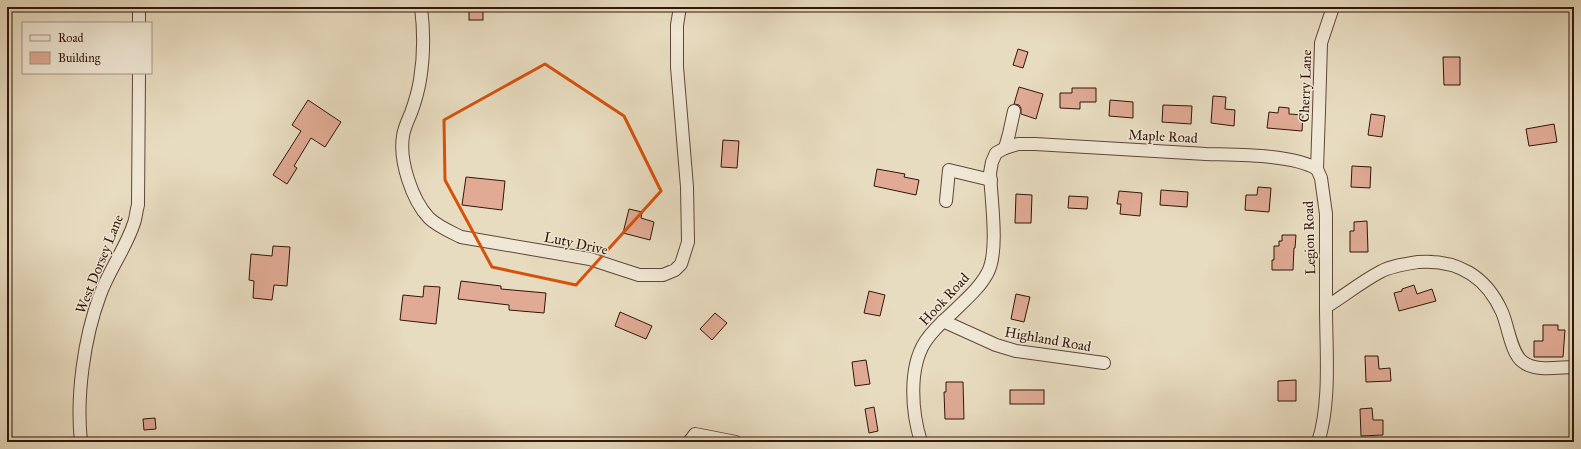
<svg xmlns="http://www.w3.org/2000/svg" width="1581" height="449" viewBox="0 0 1581 449" font-family="'IM FELL Great Primer',serif">
<rect width="100%" height="100%" fill="#e8dcc0"/>
<filter id="stains"><feTurbulence type="fractalNoise" baseFrequency=".005" numOctaves="4"/><feColorMatrix values="0 0 0 0 .2 0 0 0 0 .09 0 0 0 0 .02 0 0 0 .5 -.17"/></filter>
<radialGradient id="worn" r=".72"><stop offset=".6" stop-color="#630" stop-opacity="0"/><stop offset="1" stop-color="#630" stop-opacity=".3"/></radialGradient>
<g fill="#e0aa94" stroke="#331509">
<rect x="469" y="7" width="14" height="13"/>
<polygon points="1018,49 1028,52 1023,68 1013,65"/>
<polygon points="1443,57 1460,57 1460,85 1444,85"/>
<polygon points="1019,87 1043,94 1036,119 1021,114 1021,108 1019,105 1014,104"/>
<polygon points="1072,88 1096,88 1096,102 1080,102 1080,109 1060,108 1060,93 1072,93"/>
<polygon points="1213,96 1226,97 1225,109 1235,110 1234,126 1211,123"/>
<polygon points="308,100 341,122 325,147 311,138 294,166 297,168 287,184 273,175 301,131 292,125"/>
<polygon points="1110,100 1133,102 1133,118 1109,116"/>
<polygon points="1163,105 1192,106 1191,124 1162,122"/>
<polygon points="1279,107 1289,108 1289,114 1303,115 1302,131 1267,128 1269,112 1278,113"/>
<polygon points="1371,114 1385,116 1382,137 1368,135"/>
<polygon points="1554,124 1557,142 1529,146 1526,129"/>
<polygon points="723,140 739,141 737,168 721,167"/>
<polygon points="1352,166 1371,167 1370,188 1351,187"/>
<polygon points="877,169 905,174 904,177 919,180 916,195 874,186"/>
<polygon points="466,177 505,181 502,210 462,205"/>
<polygon points="1258,187 1271,188 1269,212 1245,210 1246,195 1257,195"/>
<polygon points="1161,190 1188,192 1187,207 1160,205"/>
<polygon points="1119,191 1142,193 1140,216 1120,214 1121,204 1117,204"/>
<polygon points="1016,194 1032,195 1031,223 1015,223"/>
<polygon points="1069,196 1088,197 1087,209 1068,208"/>
<polygon points="629,209 642,212 641,218 654,222 650,240 623,233"/>
<polygon points="1367,221 1368,252 1350,252 1350,231 1354,231 1354,222"/>
<polygon points="1282,235 1296,235 1295,248 1294,248 1293,270 1272,270 1272,260 1274,260 1274,246 1279,246 1279,241 1282,241"/>
<polygon points="273,246 290,247 287,286 274,285 272,300 253,298 254,281 249,280 251,254 272,256"/>
<polygon points="461,281 501,286 501,289 546,293 544,313 509,310 509,305 458,299"/>
<polygon points="1414,285 1417,294 1432,289 1436,301 1399,311 1394,293 1402,291 1402,289"/>
<polygon points="424,286 440,287 436,324 400,320 403,295 423,297"/>
<polygon points="869,291 885,295 880,316 864,313"/>
<polygon points="1016,294 1030,297 1024,322 1011,319"/>
<polygon points="620,312 652,326 646,339 615,326"/>
<polygon points="715,313 727,323 712,340 700,329"/>
<polygon points="1543,325 1558,325 1558,330 1565,330 1563,357 1534,357 1534,341 1543,341"/>
<polygon points="1365,356 1378,356 1379,369 1390,368 1391,381 1366,382"/>
<polygon points="866,360 870,384 855,386 852,362"/>
<polygon points="1296,380 1296,401 1278,401 1278,381"/>
<polygon points="946,382 963,382 964,419 945,419 944,392 946,392"/>
<rect x="1010" y="390" width="34" height="14"/>
<polygon points="874,407 878,431 869,433 865,409"/>
<polygon points="1372,408 1373,420 1383,420 1383,435 1361,436 1360,409"/>
<polygon points="155,418 156,429 144,430 143,419"/>
</g>
<g fill="none" stroke-linecap="round" stroke-linejoin="round">
<defs>
<g id="minor">
<polyline points="139,7 139,23"/>
<path d="M421,7C424,31 424,56 420,80C418,92 415,102 411,113C408,120 404,128 403,136C399,161 412,200 429,218C437,226 451,232 461,237L590,259L639,275H663L675,270L681,264L688,242L687,187L677,67V25L680,7"/>
<path d="M1005,148L1018,144H1035C1092,147 1149,151 1206,154C1236,155 1292,154 1317,169"/>
<polyline points="946,201 949,170 991,180"/>
<polyline points="1326,307 1326,214 1321,178 1317,169 1319,111 1321,43 1333,7"/>
<polyline points="943,321 996,345 1016,351 1104,363"/>
<path d="M81,442C76,396 84,338 100,295C109,270 126,248 134,223C136,218 136,211 138,205L139,73"/>
<polyline points="689,442 695,434 736,442"/>
<path d="M921,442C912,413 908,369 925,342C932,331 943,321 952,313C964,301 980,288 988,272C999,250 991,199 990,173L992,162L996,153L1005,148L1009,134L1014,111"/>
<path d="M1318,442C1331,404 1326,348 1326,307C1344,296 1361,282 1380,272C1391,266 1405,264 1418,262C1457,259 1486,276 1502,312C1508,325 1511,354 1523,362C1536,372 1559,367 1574,367"/>
</g>
</defs>
<use href="#minor" stroke="#604737" stroke-width="14"/>
<use href="#minor" stroke="#f0e8d6" stroke-width="12"/>
</g>
<path fill="none" stroke="#d6520c" stroke-width="3" stroke-linejoin="round" d="M545,64L624,116L661,191L576,285L492,267L445,180L444,120Z"/>
<g text-anchor="middle" stroke-width="3" stroke-linejoin="round" paint-order="stroke">
<g font-size="14" fill="#331509" stroke="#f0e8d6">
<text transform="translate(1305 86) rotate(-88)" y="5">Cherry Lane</text>
<text transform="translate(1163 136) rotate(3)" y="5">Maple Road</text>
<text transform="translate(1309 238) rotate(-92)" y="5">Legion Road</text>
<text transform="translate(576 243) rotate(12)" y="5">Luty Drive</text>
<text transform="translate(99 264) rotate(-68)" y="5">West Dorsey Lane</text>
<text transform="translate(944 299) rotate(-47)" y="5">Hook Road</text>
<text transform="translate(1048 339) rotate(10)" y="5">Highland Road</text>
</g>
</g>
<rect width="1581" height="449" fill="none" stroke="#e8dcc0" stroke-width="24"/>
<rect x="8" y="8" width="1565" height="433" fill="none" stroke="#331509" stroke-width="2"/>
<rect x="12" y="12" width="1557" height="425" fill="none" stroke="#331509"/>
<rect x="22" y="22" width="130" height="52" fill="#f0e8d6" stroke="#a49484"/>
<rect x="30" y="35" width="20" height="6" fill="#f0e8d6" stroke="#a49484"/>
<text x="58" y="42" font-size="12" fill="#331509">Road</text>
<rect x="30" y="52" width="20" height="12" fill="#e0aa94" stroke="#a49484"/>
<text x="58" y="62" font-size="12" fill="#331509">Building</text>
<rect width="100%" height="100%" filter="url(#stains)"/>
<rect width="100%" height="100%" fill="url(#worn)"/>
</svg>
